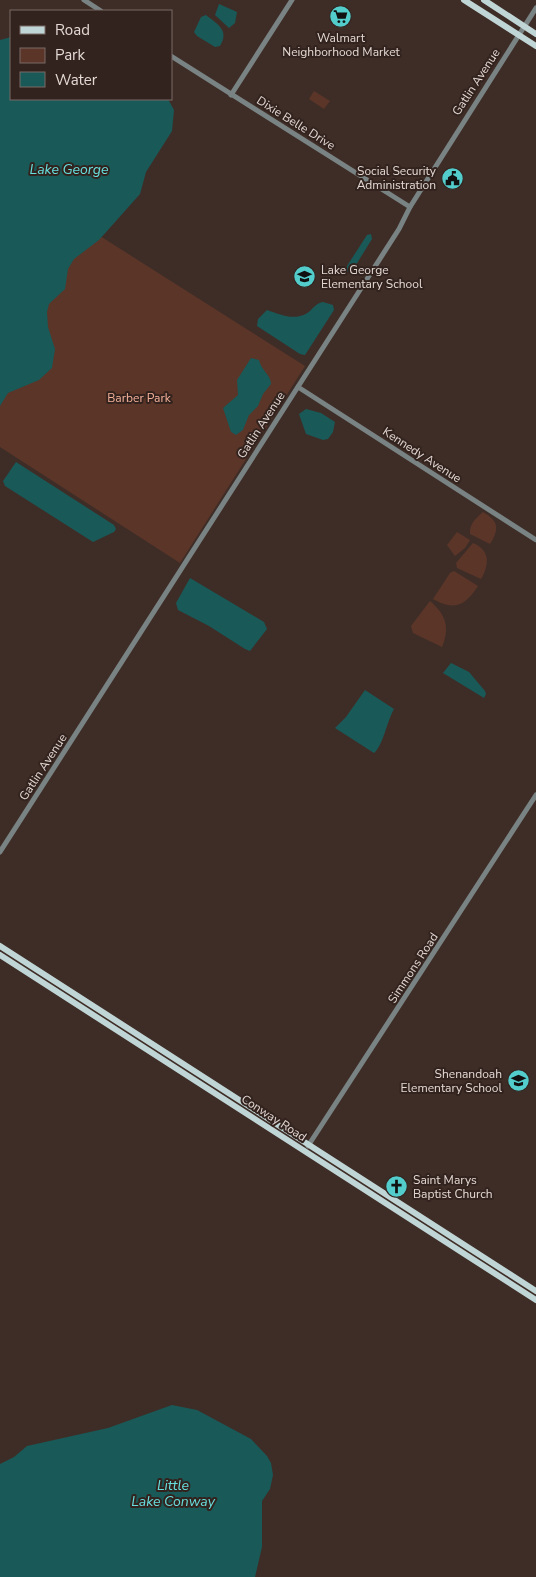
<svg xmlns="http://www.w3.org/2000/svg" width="536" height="1577" viewBox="0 0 536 1577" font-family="'Nunito Sans',sans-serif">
<rect width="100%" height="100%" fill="#3e2d27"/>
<g fill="#5b3528">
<polygon points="314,91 330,101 324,109 309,99"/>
<polygon points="40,198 305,366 180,563 0,447 0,261"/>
<path d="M483,512C498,521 500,528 490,544L470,534C469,524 476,518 483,512Z"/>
<polygon points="457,532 470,540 465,548 455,556 447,545"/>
<path d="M473,543C491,551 489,565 481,579L457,568L456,563Z"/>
<path d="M454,571L478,586C465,606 454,611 433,599L450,573Z"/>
<path d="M430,601C446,615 450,627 442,647L413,633L411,626Z"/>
</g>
<g fill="#195958">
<polygon points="219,4 237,12 235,23 229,28 215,15"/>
<path d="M206,15C217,24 230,30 220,46L215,47L197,36L194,32L201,17Z"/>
<polygon points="11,37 11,99 168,99 174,110 172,131 146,172 140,194 99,240 74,259 68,269 65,289 49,304 47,312 48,327 55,349 52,368 39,380 8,393 0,406 0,40"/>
<polygon points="371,234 372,239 354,268 347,272 347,266 367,235"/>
<path d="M323,302L333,305L334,310L305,355L300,354L257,326L258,319L267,310C281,315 297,322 310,311C314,307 317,303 323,302Z"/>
<path d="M251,358L259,360C261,370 271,375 271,384L263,394L258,406L249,415L243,430L236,435L231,432L223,408L238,395L237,380Z"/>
<polygon points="306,409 321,413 335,422 333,432 328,439 323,440 306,434 299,414"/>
<polygon points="16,462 114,525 116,529 114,532 93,542 5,486 3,481"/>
<polygon points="190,578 264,622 267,629 250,651 245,649 209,626 178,610 176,603"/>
<polygon points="451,663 469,672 485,691 486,694 484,698 443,673"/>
<path d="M365,690L394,709C387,721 383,746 374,753L335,728L346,717Z"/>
<polygon points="172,1405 197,1410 251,1439 267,1456 271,1463 273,1475 270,1489 262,1501 262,1547 255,1577 0,1577 0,1464 14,1457 27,1446 108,1428"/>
</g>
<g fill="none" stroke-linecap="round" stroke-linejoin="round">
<g stroke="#798383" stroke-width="5">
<polyline points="84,0 101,11"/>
<polyline points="171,56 410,207"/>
<polyline points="231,95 292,0"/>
<polyline points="298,387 536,540"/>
<polyline points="0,852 351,304 399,229 410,207 536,8"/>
<polyline points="308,1146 536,795"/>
</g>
<g stroke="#c0d5d5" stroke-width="6">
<polyline points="464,0 536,46"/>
<polyline points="484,0 536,34"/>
<polyline points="0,946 536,1291"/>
<polyline points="0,955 536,1300"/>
</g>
</g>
<defs>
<symbol id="supermarket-disc" viewBox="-11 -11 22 22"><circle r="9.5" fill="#52cdcc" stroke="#33231e"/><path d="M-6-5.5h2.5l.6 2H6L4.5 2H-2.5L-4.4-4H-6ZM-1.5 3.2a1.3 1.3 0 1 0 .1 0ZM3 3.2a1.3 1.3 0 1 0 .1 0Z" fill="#111"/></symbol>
<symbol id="civic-disc" viewBox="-11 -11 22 22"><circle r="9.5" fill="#52cdcc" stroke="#33231e"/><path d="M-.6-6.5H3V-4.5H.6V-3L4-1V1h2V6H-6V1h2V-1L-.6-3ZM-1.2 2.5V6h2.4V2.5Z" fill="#111"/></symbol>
<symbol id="school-disc" viewBox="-11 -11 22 22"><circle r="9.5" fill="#52cdcc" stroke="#33231e"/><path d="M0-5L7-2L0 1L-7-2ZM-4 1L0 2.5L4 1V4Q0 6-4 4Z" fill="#111"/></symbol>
<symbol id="church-disc" viewBox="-11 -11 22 22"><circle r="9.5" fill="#52cdcc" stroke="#33231e"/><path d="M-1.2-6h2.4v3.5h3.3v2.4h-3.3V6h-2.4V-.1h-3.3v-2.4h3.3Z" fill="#111"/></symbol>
</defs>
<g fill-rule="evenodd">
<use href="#supermarket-disc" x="328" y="4" width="25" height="25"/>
<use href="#civic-disc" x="440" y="166" width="25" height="25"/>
<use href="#school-disc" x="292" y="264" width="25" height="25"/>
<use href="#school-disc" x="506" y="1068" width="25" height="25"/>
<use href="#church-disc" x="384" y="1174" width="25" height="25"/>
</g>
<g text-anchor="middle" stroke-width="4" stroke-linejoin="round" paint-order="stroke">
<g font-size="12" fill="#e3d8d4" stroke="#33231e" text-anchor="end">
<text x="341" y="42" text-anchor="middle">Walmart<tspan x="341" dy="14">Neighborhood Market</tspan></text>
<text x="436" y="175">Social Security<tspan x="436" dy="14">Administration</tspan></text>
<text x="321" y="274" text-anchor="start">Lake George<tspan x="321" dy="14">Elementary School</tspan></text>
<text x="502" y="1078">Shenandoah<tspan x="502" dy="14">Elementary School</tspan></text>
<text x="413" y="1184" text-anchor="start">Saint Marys<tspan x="413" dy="14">Baptist Church</tspan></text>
</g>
<g font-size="12" fill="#e3d8d4" stroke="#33231e">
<text transform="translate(476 82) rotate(-57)" y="4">Gatlin Avenue</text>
<text transform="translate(296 123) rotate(32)" y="4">Dixie Belle Drive</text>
<text transform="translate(261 425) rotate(-57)" y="4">Gatlin Avenue</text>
<text transform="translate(422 455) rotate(33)" y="4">Kennedy Avenue</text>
<text transform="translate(43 767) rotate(-57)" y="4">Gatlin Avenue</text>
<text transform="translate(413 968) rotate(-57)" y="4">Simmons Road</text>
<text transform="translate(274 1118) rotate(33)" y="4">Conway Road</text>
</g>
<g font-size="12" fill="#f5b19a" stroke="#33231e">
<text x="139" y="402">Barber Park</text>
</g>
<g font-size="14" font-style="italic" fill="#67dfde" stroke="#33231e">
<text x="69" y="174">Lake George</text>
<text x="173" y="1490">Little<tspan x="173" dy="16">Lake Conway</tspan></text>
</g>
</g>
<rect x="10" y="10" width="162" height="90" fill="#33231e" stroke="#796b67"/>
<rect x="20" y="26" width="25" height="8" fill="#c0d5d5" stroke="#796b67"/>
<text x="55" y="35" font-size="15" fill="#e3d8d4">Road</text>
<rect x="20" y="48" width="25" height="15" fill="#5b3528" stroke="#796b67"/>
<text x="55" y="60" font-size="15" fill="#e3d8d4">Park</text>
<rect x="20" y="72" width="25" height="15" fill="#195958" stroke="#796b67"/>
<text x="55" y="85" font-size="15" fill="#e3d8d4">Water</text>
</svg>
